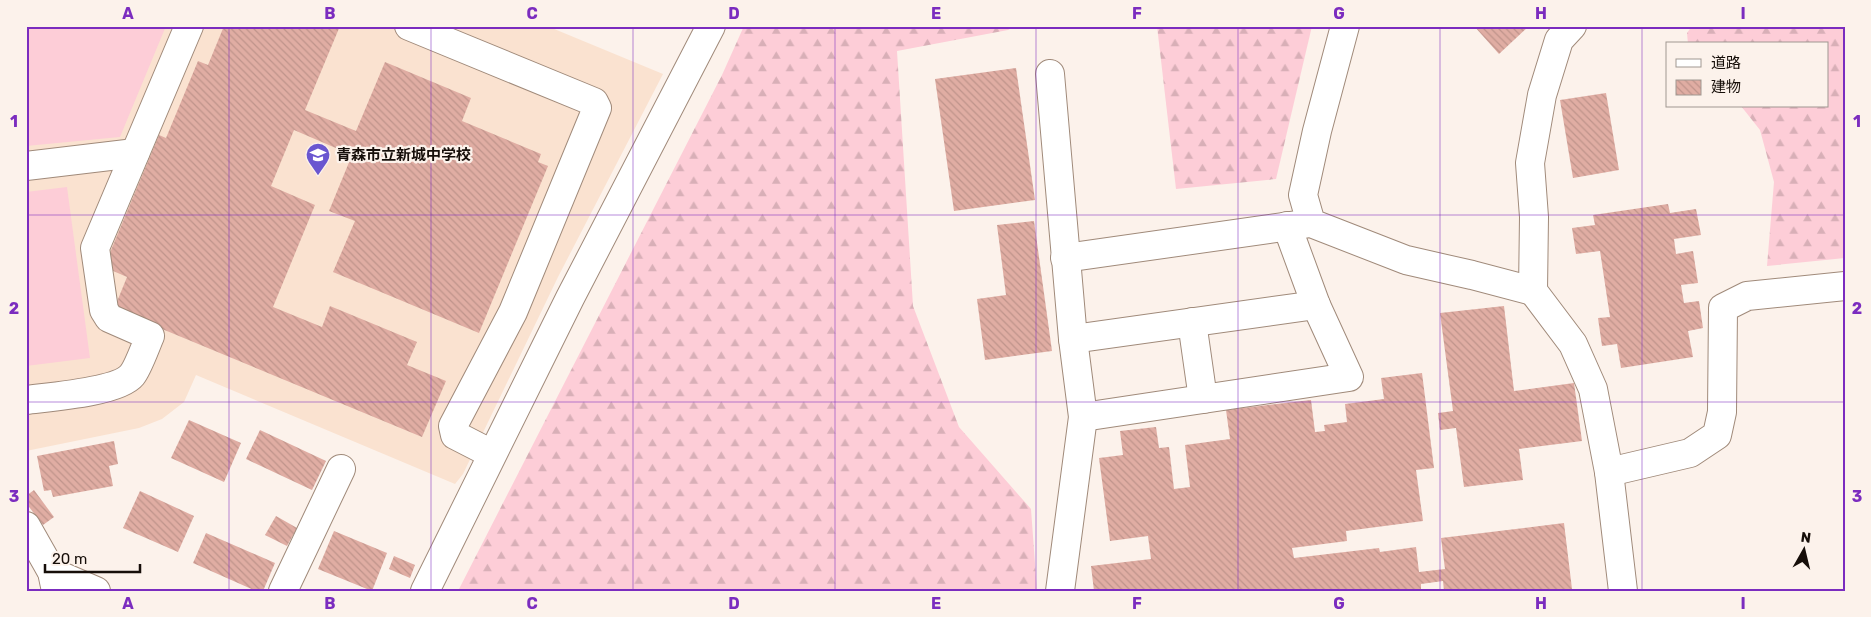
<svg xmlns="http://www.w3.org/2000/svg" width="1871" height="617" viewBox="0 0 1871 617" font-family="Rubik,'Noto Sans JP',sans-serif">
<defs>
<pattern id="forest-firs" width="22" height="20" patternUnits="userSpaceOnUse" patternTransform="scale(1.25)"><rect width="22" height="20" fill="#fdcdd7"/><path d="M5 1l3.5 6h-7zM16 11l3.5 6h-7z" fill="#d8afb7"/></pattern>
<pattern id="building-back-hatch" width="6" height="6" patternUnits="userSpaceOnUse" patternTransform="scale(1.25)"><rect width="6" height="6" fill="#e0ada3"/><path d="M-1 5l2 2M0 0l6 6M5-1l2 2" fill="none" stroke="#bf948b"/></pattern>
</defs>
<rect width="100%" height="100%" fill="#fcf2eb"/>
<polygon fill="#fae2d0" points="26,26 547,26 663,74 558,277 463,474 455,484 196,375 184,402 162,419 139,428 26,451"/>
<g fill="url(#forest-firs)">
<polygon points="744,26 1016,26 1008,30 897,51 913,306 959,427 1031,509 1037,591 458,591 722,75"/>
<polygon points="1157,26 1312,26 1276,179 1176,189"/>
<polygon points="1692,26 1845,26 1845,258 1767,266 1774,182 1760,130 1741,106 1827,106 1827,44 1688,44 1687,33"/>
</g>
<g fill="#fdcdd7">
<polygon points="26,26 166,26 120,137 26,146"/>
<polygon points="67,187 90,358 26,366 26,192"/>
</g>
<g fill="url(#building-back-hatch)">
<polygon points="224,26 340,26 305,110 356,131 385,62 471,98 462,121 541,154 538,162 548,166 479,333 333,272 355,221 329,211 352,155 294,130 271,186 315,205 273,307 322,327 330,306 417,342 407,365 446,381 422,437 114,309 127,277 104,267 159,135 166,138 198,61 208,65"/>
<polygon points="1474,26 1529,26 1499,54"/>
<polygon points="1016,68 1035,200 954,211 935,79"/>
<polygon points="1606,93 1619,170 1573,178 1560,100"/>
<polygon points="1668,204 1670,213 1696,209 1701,235 1674,239 1676,254 1693,251 1698,283 1681,285 1684,303 1699,301 1703,328 1688,331 1693,357 1621,368 1617,344 1602,346 1598,318 1610,317 1600,251 1576,254 1572,228 1595,225 1593,215"/>
<polygon points="1034,221 1052,351 985,360 977,299 1006,295 997,225"/>
<polygon points="1504,306 1514,391 1574,383 1582,441 1519,449 1523,480 1464,487 1456,428 1440,430 1438,413 1453,411 1440,313"/>
<polygon points="1422,373 1434,468 1416,470 1423,521 1346,531 1347,541 1292,548 1294,558 1379,548 1380,552 1416,547 1419,572 1445,569 1441,538 1564,523 1572,589 1559,591 1444,591 1443,581 1421,584 1421,591 1094,591 1091,566 1151,559 1148,536 1110,541 1099,458 1123,455 1120,431 1156,427 1159,448 1169,447 1174,489 1190,487 1185,445 1230,439 1226,410 1311,400 1315,432 1325,431 1324,425 1347,422 1345,404 1384,399 1381,378"/>
<polygon points="189,420 241,443 224,482 171,458"/>
<polygon points="260,430 326,461 312,490 246,459"/>
<polygon points="114,441 118,464 109,466 113,486 53,497 51,490 44,491 37,456"/>
<polygon points="34,490 54,517 43,525 26,503 26,496"/>
<polygon points="140,491 194,516 178,552 123,528"/>
<polygon points="276,516 297,528 287,546 265,535"/>
<polygon points="334,531 387,553 372,591 318,569"/>
<polygon points="206,533 275,563 263,591 256,591 193,563"/>
<polygon points="394,556 415,565 410,578 389,569"/>
</g>
<g fill="none" stroke-linecap="round" stroke-linejoin="round">
<defs>
<g id="minor">
<polyline points="409,26 594,102 597,108 513,312 453,426 455,435 492,454"/>
<polyline points="1345,26 1317,131 1303,195 1311,223 1406,260 1472,275 1533,291"/>
<polyline points="1572,26 1559,40 1542,95 1530,163 1534,217 1533,291 1573,344 1593,389 1609,472 1623,591"/>
<polyline points="1050,74 1073,339 1083,417 1060,591"/>
<polyline points="26,166 135,153"/>
<polyline points="1065,258 1304,224"/>
<polyline points="1192,322 1203,399"/>
<polyline points="1073,339 1316,305"/>
<path d="M26,400C49,397 118,392 132,375C138,368 146,345 150,336L109,318L104,310L95,248L189,26"/>
<polyline points="1083,417 1349,377 1316,305 1287,226"/>
<polyline points="1609,472 1690,453 1717,435 1722,412 1723,308 1747,296 1845,286"/>
<polyline points="26,526 52,572 56,591"/>
<polyline points="52,572 96,591"/>
<polyline points="283,591 341,469"/>
<polyline points="425,591 570,298 711,26"/>
</g>
</defs>
<use href="#minor" stroke="#a08a7a" stroke-width="30"/>
<use href="#minor" stroke="#fff" stroke-width="28"/>
</g>
<path fill="none" stroke="#7b2cbf" stroke-width="1" stroke-opacity="0.55" d="M229,26V591M431,26V591M633,26V591M835,26V591M1036,26V591M1238,26V591M1440,26V591M1642,26V591M26,215H1845M26,402H1845"/>
<defs>
<symbol id="school-pin" viewBox="-11 -11 22 30"><path d="M0 17L-7.5 6A9.5 9.5 0 1 1 7.5 6Z" fill="#6a56d0" stroke="#fcf2eb"/><path d="M0-5L7-2L0 1L-7-2ZM-4 1L0 2.5L4 1V4Q0 6-4 4Z" fill="#fff"/></symbol>
</defs>
<g fill-rule="evenodd">
<use href="#school-pin" x="304" y="141" width="28" height="38"/>
</g>
<g text-anchor="middle" stroke-width="4.5" stroke-linejoin="round" paint-order="stroke">
<g font-size="15" font-weight="bold" fill="#160e09" stroke="#fcf2eb" text-anchor="start">
<text x="336" y="160">青森市立新城中学校</text>
</g>
</g>
<rect width="1871" height="617" fill="none" stroke="#fcf2eb" stroke-width="55"/>
<rect x="1666" y="42" width="162" height="65" fill="#fcf2eb" stroke="#a09791"/>
<rect x="1676" y="59" width="25" height="8" fill="#ffffff" stroke="#a09791"/>
<text x="1711" y="68" font-size="15" fill="#160e09">道路</text>
<rect x="1676" y="80" width="25" height="15" fill="url(#building-back-hatch)" stroke="#a09791"/>
<text x="1711" y="92" font-size="15" fill="#160e09">建物</text>
<g transform="translate(1804 550) rotate(8)" stroke="#fcf2eb" stroke-width="4" paint-order="stroke">
<path d="M0-4L9 19L0 12L-9 19Z" fill="#160e09"/>
<text y="-8" font-size="14" font-weight="bold" text-anchor="middle" fill="#160e09">N</text>
</g>
<path d="M45 564v8h95v-8" fill="none" stroke="#160e09" stroke-width="2.5"/>
<text x="52" y="564" font-size="15" fill="#160e09" stroke="#fcf2eb" stroke-width="4" paint-order="stroke">20 m</text>
<rect x="28" y="28" width="1816" height="562" fill="none" stroke="#7b2cbf" stroke-width="2"/>
<g font-size="16" text-anchor="middle" font-weight="bold" fill="#7b2cbf">
<text x="128" y="19">A</text>
<text x="330" y="19">B</text>
<text x="532" y="19">C</text>
<text x="734" y="19">D</text>
<text x="936" y="19">E</text>
<text x="1137" y="19">F</text>
<text x="1339" y="19">G</text>
<text x="1541" y="19">H</text>
<text x="1743" y="19">I</text>
<text x="14" y="127">1</text>
<text x="1857" y="127">1</text>
<text x="14" y="314">2</text>
<text x="1857" y="314">2</text>
<text x="14" y="502">3</text>
<text x="1857" y="502">3</text>
<text x="128" y="609">A</text>
<text x="330" y="609">B</text>
<text x="532" y="609">C</text>
<text x="734" y="609">D</text>
<text x="936" y="609">E</text>
<text x="1137" y="609">F</text>
<text x="1339" y="609">G</text>
<text x="1541" y="609">H</text>
<text x="1743" y="609">I</text>
</g>
</svg>
